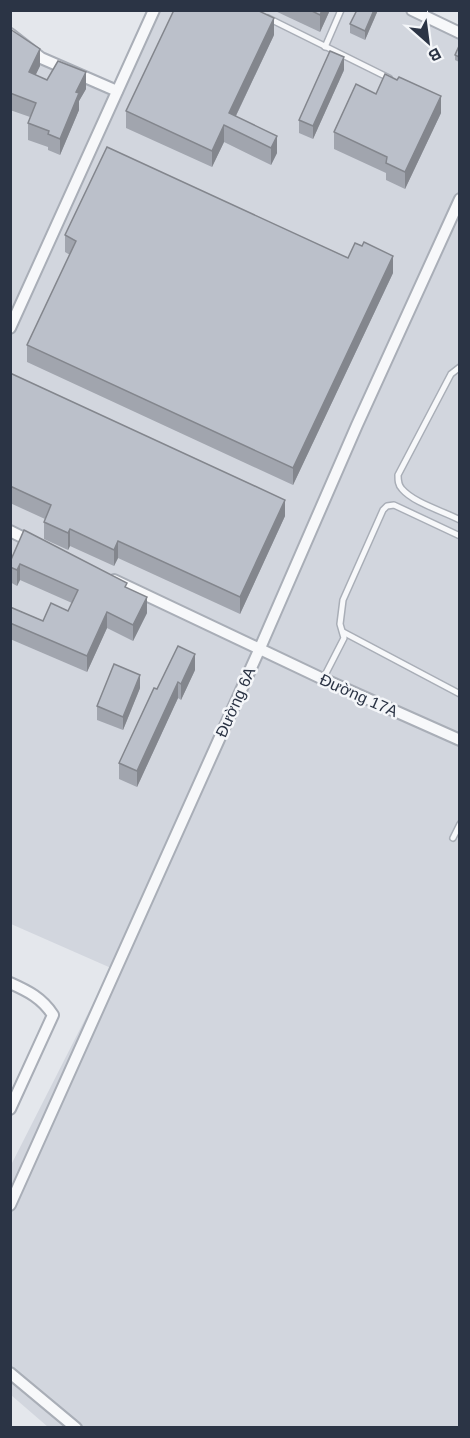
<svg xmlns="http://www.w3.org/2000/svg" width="470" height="1438" viewBox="0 0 470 1438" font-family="Helvetica,sans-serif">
<rect width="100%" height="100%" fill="#e4e7ec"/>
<g fill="#d2d6de">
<polygon points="158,11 402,11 460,38 459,1427 48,1427 11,1395 10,1167 111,968 11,924 11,338"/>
<polygon points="11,39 85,83 111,94 11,318"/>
</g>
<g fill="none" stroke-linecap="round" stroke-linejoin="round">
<defs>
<g id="lane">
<polyline points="268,18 389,78"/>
<polyline points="325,47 341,10"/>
<path d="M460,367L451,374L398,475C398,480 398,485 402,489C414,503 443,511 460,520"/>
<polyline points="343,632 460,694"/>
<polyline points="323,679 344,638 340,624 343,600 383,510 387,506 394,505 460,536"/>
<polyline points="453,838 460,824"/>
</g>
<g id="street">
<polyline points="412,10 460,33"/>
<polyline points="10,34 41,58 117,91"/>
<polyline points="10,328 154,10"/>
<polyline points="10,531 32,542"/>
<polyline points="114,580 323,679 460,740"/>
<path d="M10,983C28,991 42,998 53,1015L10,1109"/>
<polyline points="10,1205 260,648 357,425 460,199"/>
<polyline points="10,1373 76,1428"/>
</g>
</defs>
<use href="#lane" stroke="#a9aeb7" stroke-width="8"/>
<use href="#street" stroke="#a9aeb7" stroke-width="14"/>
<use href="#lane" stroke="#f7f8fa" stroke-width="5"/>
<use href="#street" stroke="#f7f8fa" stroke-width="10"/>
</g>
<g fill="#a1a5ae">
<polygon points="273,10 330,10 320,32"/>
<polygon points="378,10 365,40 350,33 350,24"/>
<polygon points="10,29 40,66 35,75 47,80 86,89 79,101 79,110 60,155 48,150 48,147 28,140 28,123 30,117 10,110"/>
<polygon points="274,35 236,116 277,153 271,165 224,142 212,167 126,128 126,111"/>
<polygon points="459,46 459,62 455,60 455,55"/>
<polygon points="344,70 313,139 299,133 299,120"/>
<polygon points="376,94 441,113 405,189 386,180 386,173 334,149 334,132"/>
<polygon points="65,235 348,258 393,273 293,485 27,362 27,345 70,255 65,252"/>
<polygon points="10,373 285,516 240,614 118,558 114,566 70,546 68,550 44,539 44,522 45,519 10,503"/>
<polygon points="24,530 127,588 147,613 133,641 107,628 87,672 10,639 10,607 43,621 68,611 72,603 20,580 17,586 10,582 10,562"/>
<polygon points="195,670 181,700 178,698 137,787 119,779 119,763 157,689"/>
<polygon points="140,688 123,730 97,720 97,706"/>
</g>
<g fill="#83868d">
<polygon points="322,10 330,10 320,32 320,15"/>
<polygon points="374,10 378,10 365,40 365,31"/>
<polygon points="274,18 274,35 230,128 229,113"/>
<polygon points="40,49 40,66 29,89 29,72"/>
<polygon points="344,57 344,70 313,139 313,126"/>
<polygon points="86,72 86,89 79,101 79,110 60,155 60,139 76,92"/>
<polygon points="441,96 441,113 405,189 405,172"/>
<polygon points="224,125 224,142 212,167 212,151"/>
<polygon points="277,136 277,153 271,165 271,148"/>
<polygon points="393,256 393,273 293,485 293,468"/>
<polygon points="285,500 285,516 240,614 240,597"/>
<polygon points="70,529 70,546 68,550 68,533"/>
<polygon points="118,541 118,558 114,566 114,550"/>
<polygon points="20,564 20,580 17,586 17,570"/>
<polygon points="147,597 147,613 133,641 133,625"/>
<polygon points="107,612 107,628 87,672 87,656"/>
<polygon points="195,654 195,670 181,700 181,684"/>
<polygon points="140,675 140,688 123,730 123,717"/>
<polygon points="178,682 178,698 137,787 137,771"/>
</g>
<g fill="#bbc0ca" stroke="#83868d" stroke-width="1.5">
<polygon points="174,10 257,10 274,18 229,113 277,136 271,148 224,125 212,151 126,111"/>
<polygon points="310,10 322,10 320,15"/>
<polygon points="357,10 374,10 365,31 350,24"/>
<polygon points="10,29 40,49 29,72 47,80 58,61 86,72 76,92 79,93 60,139 48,134 49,131 28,123 36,103 10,93"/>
<polygon points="459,46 459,57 455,55"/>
<polygon points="330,51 344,57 313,126 299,120"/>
<polygon points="385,74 397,80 399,77 441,96 405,172 386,163 387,157 334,132 356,84 376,94"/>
<polygon points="107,147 348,258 355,243 362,246 364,242 393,256 293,468 27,345 76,241 65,235"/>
<polygon points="10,373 285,500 240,597 118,541 114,550 70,529 68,533 44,522 51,505 10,486"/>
<polygon points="24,530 127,583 125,587 147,597 133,625 107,612 87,656 10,623 10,607 43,621 51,603 68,611 78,590 20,564 17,570 10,567 10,562"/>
<polygon points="178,646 195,654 181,684 178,682 137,771 119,763 154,688 157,689"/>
<polygon points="114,664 140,675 123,717 97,706"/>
</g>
<g text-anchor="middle" stroke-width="5" stroke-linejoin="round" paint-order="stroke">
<g font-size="16" fill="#2b3445" stroke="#f4f6f9">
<text transform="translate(359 695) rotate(24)" y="6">Đường 17A</text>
<text transform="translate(235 702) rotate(-66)" y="6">Đường 6A</text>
</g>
</g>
<rect width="470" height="1438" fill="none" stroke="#2b3445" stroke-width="24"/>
<g transform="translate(428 42) rotate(152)" stroke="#f4f6f9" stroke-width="4.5" paint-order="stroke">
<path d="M0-4.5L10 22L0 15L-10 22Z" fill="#2b3445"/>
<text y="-9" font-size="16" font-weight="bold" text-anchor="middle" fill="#2b3445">B</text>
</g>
</svg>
